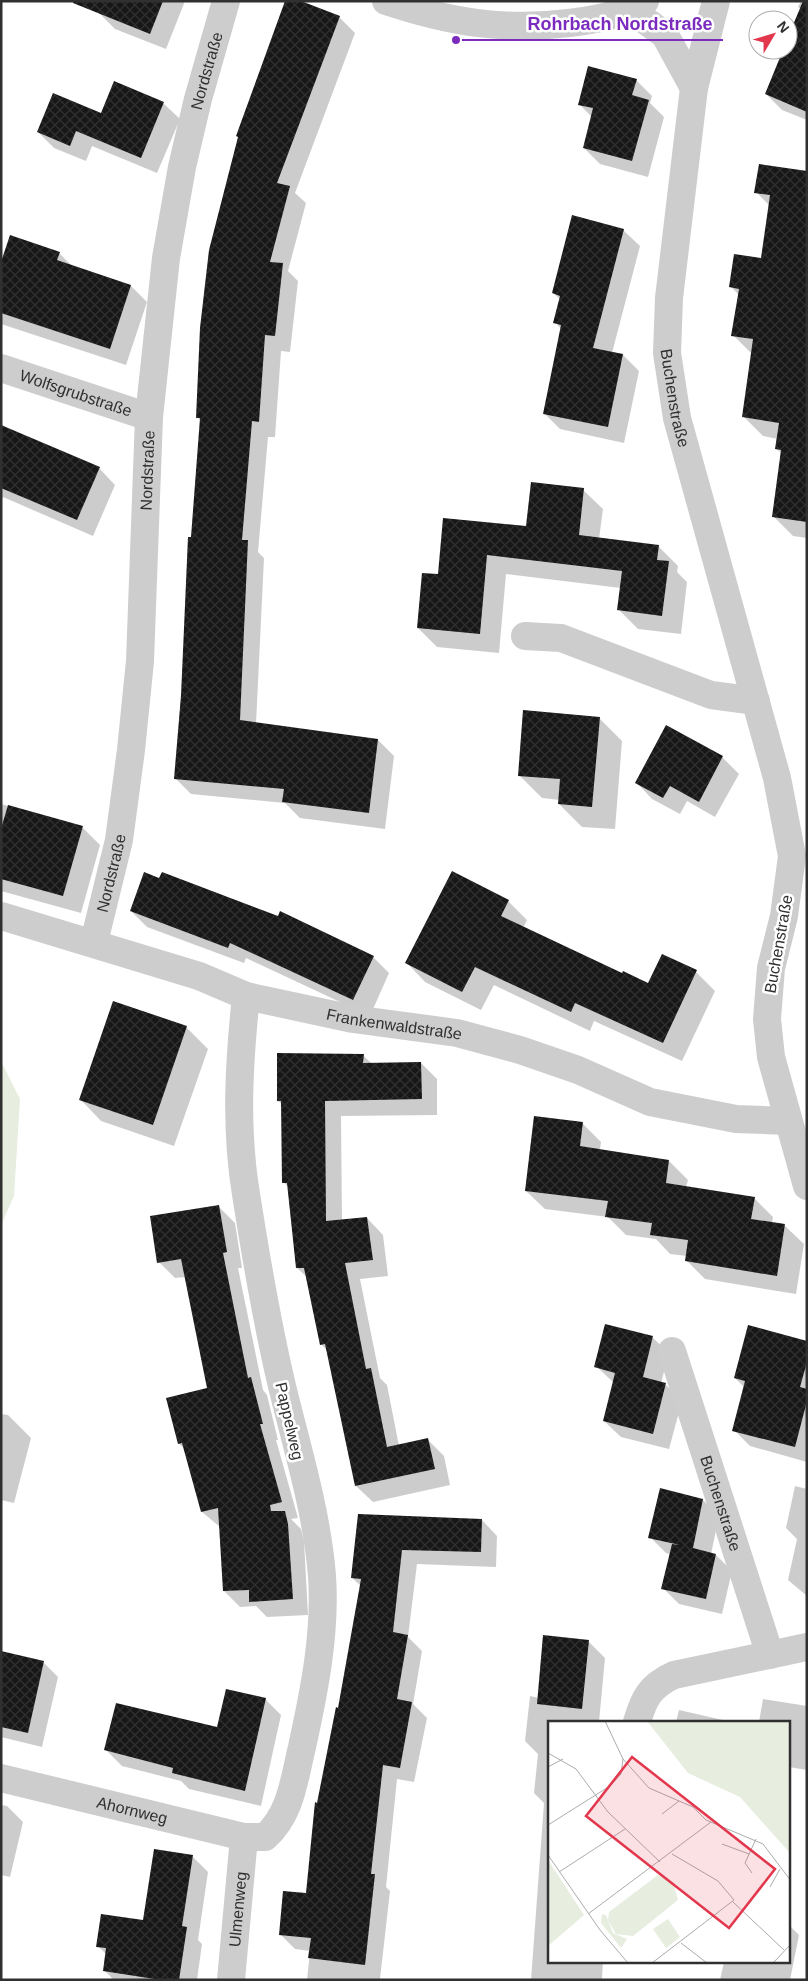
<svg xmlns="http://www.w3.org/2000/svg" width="808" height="1981" viewBox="0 0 808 1981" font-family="Helvetica,sans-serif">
<defs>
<pattern id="building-cross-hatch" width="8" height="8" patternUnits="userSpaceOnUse" patternTransform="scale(1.25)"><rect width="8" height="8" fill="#171717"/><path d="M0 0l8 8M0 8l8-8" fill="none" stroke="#303030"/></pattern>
</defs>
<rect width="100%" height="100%" fill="#fff"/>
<polygon fill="#e7eddf" points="1,1061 20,1099 14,1196 1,1225"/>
<g fill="#0003">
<polygon points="103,1 185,1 166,49 115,29 99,13"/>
<polygon points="801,1 807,1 807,120 782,110 766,94 784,50 788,50 788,41 801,9 798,7"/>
<polygon points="339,17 355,33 295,193 306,203 288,271 298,281 290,352 281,351 275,437 268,437 258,552 264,558 256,724 378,740 394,756 385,829 300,818 285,803 191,794 175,778 201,421 197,417 201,328"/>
<polygon points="636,80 652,96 650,103 664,117 648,177 600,164 584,148 592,117 579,104"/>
<polygon points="163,103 180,119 157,173 92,146 86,161 54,148 38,132 102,114"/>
<polygon points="807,172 807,538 793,536 773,516 782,454 777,449 778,439 763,436 743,416 752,354 733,335 739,295 731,287 762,259 770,206 756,192"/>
<polygon points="623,230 640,246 612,353 623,355 639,371 624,443 560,429 544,413 561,329 555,322 561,300 553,293"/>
<polygon points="59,253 73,267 131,286 147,302 126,365 1,324 1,260"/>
<polygon points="1,424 12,431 99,468 115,485 93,536 3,497 1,503"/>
<polygon points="583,490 603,509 599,539 659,547 678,566 677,572 687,582 681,634 638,629 618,609 621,588 506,574 499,653 437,647 418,628 439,576 527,528"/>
<polygon points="599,718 622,741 615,829 582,827 559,804 560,800 542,798 519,775"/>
<polygon points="666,727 722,757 739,774 715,817 687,801 680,814 652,799 636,782"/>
<polygon points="1,804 82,827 100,845 81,913 1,891"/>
<polygon points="508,901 527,920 523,928 622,975 649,985 696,972 715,991 682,1061 594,1021 590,1031 494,985 481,1010 425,982 406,962"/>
<polygon points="131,911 373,957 389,973 370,1016 246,958 244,963 147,927"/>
<polygon points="186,1027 208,1049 174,1146 101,1121 80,1099"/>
<polygon points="363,1055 372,1064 421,1063 437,1079 437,1115 341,1116 342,1221 367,1218 383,1235 388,1276 360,1279 380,1378 387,1385 399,1446 428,1440 444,1456 450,1485 373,1502 356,1486 328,1351 321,1344 308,1278 297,1268 289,1187 283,1182 283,1105 278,1101"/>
<polygon points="582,1123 601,1142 600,1150 669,1161 688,1180 686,1187 754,1198 773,1217 772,1223 785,1226 804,1244 796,1294 705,1279 686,1260 687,1256 670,1254 656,1239 626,1235 608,1217 545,1209 526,1191"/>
<polygon points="219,1207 235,1223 242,1268 238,1268 263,1390 267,1395 278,1440 276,1440 298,1518 291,1519 301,1529 304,1541 308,1615 267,1617 256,1606 240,1607 224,1591 220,1527 202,1512 185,1449 179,1444 208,1389 186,1277 175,1278 159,1262"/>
<polygon points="652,1337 669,1353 661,1383 665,1384 682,1401 669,1449 621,1437 604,1421 614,1383 596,1366"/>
<polygon points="807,1342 807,1462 750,1446 734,1430 745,1388 735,1378"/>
<polygon points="1,1414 8,1415 31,1438 14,1503 1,1500"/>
<polygon points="795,1486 807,1489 807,1596 788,1580 797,1539 786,1528"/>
<polygon points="703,1500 719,1516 711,1554 716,1555 732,1571 722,1614 679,1604 663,1588 670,1554 666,1553 650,1537"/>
<polygon points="359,1516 482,1520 497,1536 496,1567 417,1564 408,1637 422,1651 413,1704 427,1718 414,1782 397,1779 386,1887 390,1891 380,1979 307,1980 310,1951 295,1949 280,1934 307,1894 318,1804 339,1709 361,1586 352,1578"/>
<polygon points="588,1641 605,1658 599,1722 549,1722 549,1962 603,1962 602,1979 531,1980 544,1803 534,1793 538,1754 525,1741 530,1696 539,1698"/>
<polygon points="1,1652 43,1662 58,1677 42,1747 1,1737"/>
<polygon points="265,1699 281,1715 261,1806 189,1789 181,1781 122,1766 106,1750 218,1729"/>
<polygon points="763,1699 807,1706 807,1770 789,1767 789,1722 759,1722"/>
<polygon points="679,1710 723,1720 725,1722 676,1722"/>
<polygon points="1,1805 7,1806 23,1822 10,1877 1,1875"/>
<polygon points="192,1856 208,1872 198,1940 202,1944 197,1980 114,1980 105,1971 107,1955 98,1946 144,1922"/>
<polygon points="789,1925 799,1935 790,1980 720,1980 724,1962 789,1962"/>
</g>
<g fill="url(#building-cross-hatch)">
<polygon points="73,1 163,1 150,34 73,3"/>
<polygon points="285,1 301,1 340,16 277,183 290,186 270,262 283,263 275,336 265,335 259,422 252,421 242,540 248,540 240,720 378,739 369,813 282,802 284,789 174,779 181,696 188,537 191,537 200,418 196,418 200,328 209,250 238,137 236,136"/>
<polygon points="803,1 807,1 807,112 765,94 783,50 788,50 788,37"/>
<polygon points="588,66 637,79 632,95 649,100 632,161 583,148 593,108 578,105"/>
<polygon points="114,81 164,102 141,158 76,131 70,146 37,132 53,93 101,113"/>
<polygon points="759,164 807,171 807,522 772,517 781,450 775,449 779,423 742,417 753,339 731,336 739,289 729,287 734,254 761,258 770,195 754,193"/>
<polygon points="572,215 624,229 593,348 623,354 608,427 543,414 561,325 553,323 560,296 552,293"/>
<polygon points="10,235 60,252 57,260 131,285 110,349 1,313 1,262"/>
<polygon points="1,425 100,467 77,520 1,488"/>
<polygon points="531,482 584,488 579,535 659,545 657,560 669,561 662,616 617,610 622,571 487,555 480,634 417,628 422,573 438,574 443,518 526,526"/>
<polygon points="523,710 600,717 592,807 558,804 560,779 518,776"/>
<polygon points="666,725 723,756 699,802 670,786 663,798 635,783"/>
<polygon points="8,805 83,826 63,896 1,879 1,829"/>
<polygon points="452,871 509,900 501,916 622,973 623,971 648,983 662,954 697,970 663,1043 575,1003 571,1012 475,967 462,992 405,963"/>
<polygon points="144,872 159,878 162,872 278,916 280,911 374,956 353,1000 230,943 228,948 130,911"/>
<polygon points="113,1001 187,1026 153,1125 79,1100"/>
<polygon points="277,1053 364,1054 363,1063 421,1062 422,1099 325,1101 326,1221 367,1217 373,1260 345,1263 366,1369 371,1368 387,1447 428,1438 435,1469 355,1486 325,1344 320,1345 304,1268 296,1268 287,1183 282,1183 281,1101 277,1101"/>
<polygon points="534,1116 583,1122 580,1146 669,1160 666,1183 755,1197 751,1219 785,1224 777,1276 685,1261 688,1240 650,1235 652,1223 605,1217 608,1201 525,1191"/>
<polygon points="219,1205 227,1252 223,1253 248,1378 251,1377 263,1424 260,1424 282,1502 270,1505 271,1511 285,1511 288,1524 293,1599 249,1602 249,1590 223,1591 218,1508 201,1512 182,1443 178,1444 166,1398 207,1388 181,1259 157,1263 150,1216"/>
<polygon points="605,1324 653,1336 643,1377 666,1383 653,1434 603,1421 615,1373 594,1367"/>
<polygon points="748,1325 807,1341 807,1362 800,1387 807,1389 807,1401 795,1447 732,1431 745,1381 734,1378"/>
<polygon points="660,1488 703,1499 693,1548 716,1554 706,1599 661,1589 672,1544 680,1545 648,1538"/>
<polygon points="358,1514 482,1519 481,1552 402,1550 393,1632 408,1635 397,1699 412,1702 400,1768 383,1765 371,1874 375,1874 365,1965 308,1958 311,1938 279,1935 283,1891 306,1893 315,1802 317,1803 336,1707 338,1708 361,1579 351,1578"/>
<polygon points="543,1635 589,1640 582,1709 537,1704"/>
<polygon points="1,1651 44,1661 28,1733 1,1727"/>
<polygon points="226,1689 266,1698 245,1791 172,1773 173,1768 104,1750 116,1703 217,1727"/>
<polygon points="154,1849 193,1855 182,1926 187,1927 179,1980 161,1980 103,1971 106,1948 96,1947 101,1914 143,1920"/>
</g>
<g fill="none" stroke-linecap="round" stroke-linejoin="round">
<g stroke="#cdcdcd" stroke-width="28">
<path d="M386,1C449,22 503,31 569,23C595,20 622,15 645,1"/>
<path id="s1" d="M716,1L694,88L669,298L667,353L677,418L777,778L792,856L784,916L771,968L767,1019L771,1057L807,1186"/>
<polyline points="631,10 665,35 694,88"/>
<path id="s2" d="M1,368L149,417"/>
<polyline points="525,636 561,638 711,695 756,701"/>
<path id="s3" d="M1,916L199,976L246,996L353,1019L457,1033L520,1050L578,1070L650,1102L736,1119L787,1121"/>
<path id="s4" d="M94,942L119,840L131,750L140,661L149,417L166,258L182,167L198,99L226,1"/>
<path id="s5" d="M672,1351L770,1655"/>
<path d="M637,1722C644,1698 650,1686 674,1675L807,1647"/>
<path id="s6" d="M1,1778L244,1837H265C291,1814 294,1780 302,1747C314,1692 326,1633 322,1576C317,1512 297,1448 282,1386C267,1323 256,1258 246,1194C235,1127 239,1063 246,996"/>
<path id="s7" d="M231,1980L244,1837"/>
</g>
</g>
<g text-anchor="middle" stroke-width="5" stroke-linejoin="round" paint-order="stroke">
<g font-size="16" fill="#303030" stroke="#fff">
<text dy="6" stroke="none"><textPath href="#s4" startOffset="881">Nordstraße</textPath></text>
<text dy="6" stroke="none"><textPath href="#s2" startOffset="79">Wolfsgrubstraße</textPath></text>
<text dy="6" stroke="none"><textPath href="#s1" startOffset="402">Buchenstraße</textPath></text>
<text dy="6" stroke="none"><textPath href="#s4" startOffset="476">Nordstraße</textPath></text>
<text dy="6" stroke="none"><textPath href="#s4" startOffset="71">Nordstraße</textPath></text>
<text transform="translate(778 944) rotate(-80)" y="6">Buchenstraße</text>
<text dy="6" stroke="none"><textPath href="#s3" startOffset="409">Frankenwaldstraße</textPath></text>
<text transform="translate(290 1421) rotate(77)" y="6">Pappelweg</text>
<text dy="6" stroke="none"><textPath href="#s5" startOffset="160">Buchenstraße</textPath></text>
<text dy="6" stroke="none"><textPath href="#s6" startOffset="135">Ahornweg</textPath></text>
<text dy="6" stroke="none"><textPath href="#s7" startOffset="71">Ulmenweg</textPath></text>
</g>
</g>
<g transform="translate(548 1721)">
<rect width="242" height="242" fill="#fff"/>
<path d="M54,193L58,194L65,212L79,218L73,227L53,202Z" fill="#e7eddf"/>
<path d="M99,0H242V132L192,76L140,52Z" fill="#e7eddf"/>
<path d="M0,139L36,194L0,225Z" fill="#e7eddf"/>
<path d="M110,154L125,161L130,179L85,215L68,213L60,199L61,191ZM120,198L132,216L118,227L105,208Z" fill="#e7eddf"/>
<path fill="none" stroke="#acacac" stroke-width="1" d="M0,32L28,48L60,91L112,141M75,38L101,67L145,86L158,99L215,123L243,160M0,46L15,38M114,93L131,80M0,104L62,65L73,53L75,38L57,0M174,123L201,133M0,134L52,209L80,242M11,151L77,108M204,152L197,142L208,118M222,166L232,148M185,181L236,229M40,193L163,101M133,222L159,242M104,242L186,179L170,160L124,133M225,242L243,223"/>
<path fill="#e2374c" fill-opacity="0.15" stroke="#e2374c" stroke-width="2.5" d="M84,36L227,148L181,207L38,95Z"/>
<rect width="242" height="242" fill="none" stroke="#303030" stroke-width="2.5"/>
</g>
<path fill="none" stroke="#7b2cbf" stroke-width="2" d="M456 40L518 40H723"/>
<circle fill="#7b2cbf" stroke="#fff" stroke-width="2" cx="456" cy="40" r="5"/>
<g font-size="18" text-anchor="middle" font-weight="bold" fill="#7b2cbf" stroke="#fff" stroke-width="5" stroke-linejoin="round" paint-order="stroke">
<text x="620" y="30">Rohrbach Nordstraße</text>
</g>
<rect width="808" height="1981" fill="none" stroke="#303030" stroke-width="5"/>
<g transform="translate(773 35) rotate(52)"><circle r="24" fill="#ffffff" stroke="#acacac"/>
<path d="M0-4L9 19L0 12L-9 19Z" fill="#e2374c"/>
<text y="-8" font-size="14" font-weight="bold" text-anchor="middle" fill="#303030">N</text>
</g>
</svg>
